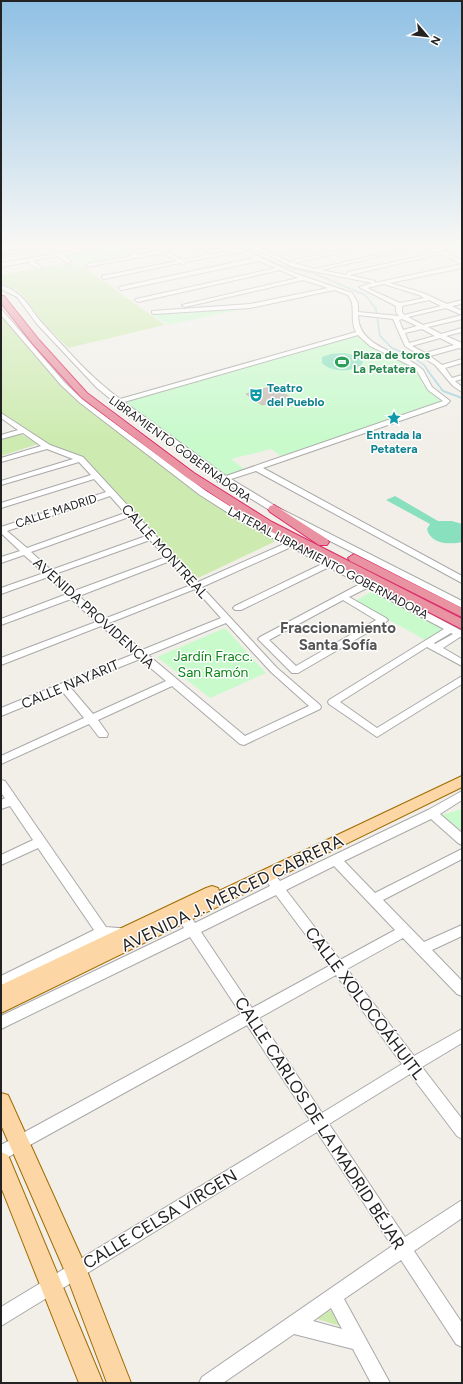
<svg xmlns="http://www.w3.org/2000/svg" width="463" height="1384" viewBox="0 0 463 1384" font-family="Figtree,sans-serif">
<rect width="100%" height="100%" fill="#f2efe9"/>
<g fill="#cdebb0">
<polygon points="67,263 83,267 165,325 68,348 43,322 20,292 1,283 1,275"/>
<polygon points="1,315 69,394 186,485 241,522 276,541 196,579 85,458 50,445 1,412"/>
<polygon points="21,434 38,444 1,456 1,439"/>
<polygon points="328,1310 332,1311 340,1326 314,1318"/>
</g>
<g fill="#c8facc">
<path d="M112,245H117L134,256C108,261 85,271 61,255Z"/>
<polygon points="248,308 168,325 152,314"/>
<polygon points="357,335 373,348 412,367 417,372 423,385 442,400 442,403 281,456 271,449 231,459 244,469 224,476 121,401"/>
<polygon points="373,591 446,629 427,641 355,601"/>
<polygon points="225,628 266,673 210,698 157,657"/>
<polygon points="462,809 462,831 442,815"/>
</g>
<g fill="#88e0be">
<path d="M345,353L357,356L363,361L362,364C352,373 331,372 322,363V357L331,354Z"/>
<path d="M395,496L438,521H452L462,524V542C450,545 430,544 427,529L430,524L386,500Z"/>
</g>
<g fill="none" stroke-linecap="round" stroke-linejoin="round">
<polyline stroke="#aad3df" stroke-width="1.5" points="238,245 279,265 313,273 365,295 376,309 380,336 392,348 411,356 424,365 429,372"/>
<polyline stroke="#aad3df" stroke-width="2" points="428,371 443,391 462,398"/>
</g>
<polygon fill="#c7bfb8" stroke="#c4b6ab" points="273,386 290,397 262,405 246,394"/>
<g fill="none" stroke-linecap="round" stroke-linejoin="round">
<defs>
<g id="minor">
<polygon points="45,245 55,245 1,255 1,253"/>
<polygon points="101,245 111,245 63,255 71,261 69,264 57,256 33,261 42,267 40,270 28,262 1,267 1,263 54,254 53,252 55,251 59,253"/>
<path d="M117,245H122L138,255L160,250L153,245H158L182,260L204,256L188,245H193L209,255L235,250L227,245H233L294,273L352,293L358,303V312L399,316L396,312V306L359,287L372,283L293,267L248,245H254L292,263L294,260L366,245H375L294,263L315,269L419,245H427L321,270L346,275L348,272L462,247V249L446,253L462,260V264L441,254L349,275L375,281V283L462,264V268L390,283L423,293L447,304L462,300V304L452,306L462,311V315L446,308L408,317L423,325L462,315V319L428,327L441,334L462,328V332L446,336L462,343V349L459,348L430,356L442,365L462,359V363L445,368L452,378L462,375V379L455,381L462,387V392L453,386L435,365L405,346L393,319L358,315C358,346 396,351 417,365L423,370L432,387L450,401L446,405L263,468L462,576V583L256,471L231,479L277,507L462,601V608L271,511L224,482H218L217,480L219,478L117,404H111V402L113,401L97,388L37,324L17,297L1,289V285C26,294 27,306 43,324C67,350 91,378 120,399L356,332C349,320 357,306 348,295L334,290L250,308L154,314L152,313V311L250,304L328,288L303,280L185,307L182,305L298,278L280,270L138,302L135,300L136,299L276,268L259,261L121,290L118,288L119,287L254,258L239,252L185,262L183,265L180,263L104,279L102,278V276L177,261L163,253L86,267L88,264L133,256ZM384,284L419,295L424,298L400,303L367,288ZM429,300L441,306L404,315L402,312V306ZM402,319L417,326L403,330L399,320ZM422,329L435,336L409,343L405,333ZM358,335L370,346L413,367L417,371L428,390L443,401L226,476L124,402ZM440,338L454,345L425,353L412,346Z"/>
<polygon points="316,245 325,245 278,255 276,254"/>
<path d="M1,309L65,383L83,400L206,491L247,517L462,631V638L460,637L443,648L462,659V666L427,647L340,702L377,728L462,676V684L377,737L329,704L328,702L329,700L444,629L367,588L349,597L386,618L388,620L386,622L298,673H292L258,639L260,637L360,584L329,567L241,610H235L233,608L235,606L322,564L291,547L202,587L277,668L320,705L321,707L320,709L244,745L240,744L172,686L98,720L108,734L107,737H99L89,724L1,764V756L84,718L62,691L1,716V708L134,654L101,626L1,665V658L96,622L71,599L1,625V619L67,594L48,577L1,594V588L44,573L24,555L1,563V557L20,551L1,533V527L106,492L94,479L1,508V503L91,475L79,462L1,485V481L73,459L47,449L1,462V458L41,446L23,433L1,439V435L18,430L1,418V413L50,445L83,457L198,582L284,544L241,521L200,495L79,402L61,385L1,315ZM110,496L125,513L27,548L7,531ZM129,517L146,536L51,570L31,552ZM150,540L166,557L74,591L55,574ZM170,561L191,585L104,619L79,596ZM195,589L221,618L142,650L109,623ZM343,600L376,620L296,666L269,640ZM226,623L271,672L309,706L245,736L148,655ZM451,633L453,634L435,644L434,643ZM140,659L166,681L93,714L70,687Z"/>
<path d="M1,780L5,781L106,927L131,929L132,933L131,937L126,938H114L118,946L117,950C107,953 105,946 100,939L1,989V976L94,930L38,848L1,865V855L33,840L10,806L1,809V800L5,798L1,793Z"/>
<path d="M462,791V800L440,814L462,833V845L458,843L431,819L344,861L375,893L462,849V859L383,900L424,942L462,925V936L432,950L462,981V996L457,994L403,938L347,969L414,1056L462,1029V1043L422,1067L462,1119V1139L457,1136L410,1074L329,1124L405,1237L462,1200V1218L414,1251L462,1323V1347L456,1344L401,1260L344,1299L390,1383H371L353,1349L294,1334L223,1383H199L202,1377L392,1246L317,1132L1,1326V1307L310,1120L247,1025L1,1161V1145L241,1014L190,937L1,1029V1016L184,928L174,911L176,907C186,904 190,915 195,923L270,886L262,875L264,872C272,869 275,875 280,881L428,810ZM334,866L395,930L340,960L286,890ZM276,895L329,966L252,1008L201,932ZM336,975L402,1064L322,1113L259,1018ZM331,1308L342,1329L313,1321Z"/>
</g>
<g id="major">
<polygon points="462,776 462,787 1,1013 1,985 206,888 212,886 218,888 219,891"/>
<polygon points="1,1093 8,1095 84,1263 131,1383 107,1383 66,1274 1,1125"/>
<polygon points="1,1152 8,1155 103,1383 79,1383 1,1187"/>
</g>
<g id="highway">
<polygon points="1,296 4,296 39,340 87,393 194,473 272,522 462,619 462,629 264,528 186,477 81,397 33,344 1,303"/>
<polygon points="274,505 327,539 329,542 327,545 319,545 270,512 268,509 270,506"/>
<polygon points="354,554 462,608 462,617 350,561 348,558"/>
</g>
</defs>
<use href="#minor" stroke="#a9a9a9" stroke-width="2"/>
<use href="#major" stroke="#a06b00" stroke-width="2"/>
<use href="#highway" stroke="#dc2a67" stroke-width="2"/>
<use href="#minor" fill="#fff" fill-rule="evenodd"/>
<use href="#major" fill="#fcd6a4" fill-rule="evenodd"/>
<use href="#highway" fill="#e892a2" fill-rule="evenodd"/>
</g>
<linearGradient id="sky" x2="0" y2="1"><stop stop-color="#8fc0e4"/><stop offset="0.56" stop-color="#f9f8f5"/><stop offset="1" stop-color="#f9f8f5" stop-opacity="0"/></linearGradient>
<rect width="463" height="439" fill="url(#sky)"/>
<defs>
<symbol id="stadium-bare" viewBox="-9 -9 18 18"><path d="M0-5a6.5 5 0 1 0 0 10a6.5 5 0 1 0 0-10ZM-3.5-1.8h7v3.6h-7Z" fill="#2e9e5b" stroke="#fff" stroke-width="2.5" paint-order="stroke"/></symbol>
<symbol id="theatre-bare" viewBox="-9 -9 18 18"><path d="M-5-5.5Q0-4 5-5.5V0Q5 5 0 6Q-5 5-5 0ZM-3.3-2.5H-1v1.5H-3.3ZM1-2.5H3.3v1.5H1ZM-2.8 1Q0 5.5 2.8 1Z" fill="#0f9aa8" stroke="#fff" stroke-width="2.5" paint-order="stroke"/></symbol>
<symbol id="sight-bare" viewBox="-9 -9 18 18"><path d="M0-6L1.8-2.2L6-1.7L2.9 1.2L3.7 5.4L0 3.3L-3.7 5.4L-2.9 1.2L-6-1.7L-1.8-2.2Z" fill="#0f9aa8" stroke="#fff" stroke-width="2.5" paint-order="stroke"/></symbol>
</defs>
<g fill-rule="evenodd">
<use href="#stadium-bare" x="332" y="352" width="20" height="20"/>
<use href="#theatre-bare" x="246" y="385" width="20" height="20"/>
<use href="#sight-bare" x="384" y="408" width="20" height="20"/>
</g>
<g text-anchor="middle" stroke-width="3" stroke-linejoin="round" paint-order="stroke">
<g font-size="12" font-weight="bold" fill="#27864d" stroke="#fff" text-anchor="start">
<text x="353" y="359">Plaza de toros<tspan x="353" dy="14">La Petatera</tspan></text>
</g>
<g font-size="12" font-weight="bold" fill="#0d838f" stroke="#fff" text-anchor="start">
<text x="267" y="392">Teatro<tspan x="267" dy="14">del Pueblo</tspan></text>
<text x="394" y="439" text-anchor="middle">Entrada la<tspan x="394" dy="14">Petatera</tspan></text>
</g>
<g font-size="12" fill="#222" stroke="#fff">
<text transform="translate(180 449) rotate(36)" y="4">LIBRAMIENTO GOBERNADORA</text>
<text transform="translate(56 511) rotate(-18)" y="4">CALLE MADRID</text>
<text transform="translate(328 563) rotate(28)" y="4">LATERAL LIBRAMIENTO GOBERNADORA</text>
</g>
<g font-size="14" fill="#222" stroke="#fff">
<text transform="translate(165 551) rotate(48)" y="5">CALLE MONTREAL</text>
<text transform="translate(94 613) rotate(42)" y="5">AVENIDA PROVIDENCIA</text>
<text transform="translate(70 684) rotate(-23)" y="5">CALLE NAYARIT</text>
</g>
<g font-size="14" fill="#0c8416" stroke="#fff">
<text x="213" y="661">Jardín Fracc.<tspan x="213" dy="16">San Ramón</tspan></text>
</g>
<g font-size="15" font-weight="bold" fill="#555" stroke="#fff">
<text x="338" y="633">Fraccionamiento<tspan x="338" dy="17">Santa Sofía</tspan></text>
</g>
<g font-size="17" fill="#222" stroke="#fff">
<text transform="translate(232 893) rotate(-26)" y="6">AVENIDA J. MERCED CABRERA</text>
<text transform="translate(365 1003) rotate(53)" y="6">CALLE XOLOCOÁHUITL</text>
<text transform="translate(320 1123) rotate(57)" y="6">CALLE CARLOS DE LA MADRID BÉJAR</text>
<text transform="translate(160 1219) rotate(-31)" y="6">CALLE CELSA VIRGEN</text>
</g>
</g>
<rect width="463" height="1384" fill="none" stroke="#222222" stroke-width="4"/>
<g transform="translate(427 36) rotate(118)" stroke="#ffffff" stroke-width="3" paint-order="stroke">
<path d="M0-3L7 15L0 10L-7 15Z" fill="#222222"/>
<text y="-6" font-size="11" font-weight="bold" text-anchor="middle" fill="#222222">N</text>
</g>
</svg>
